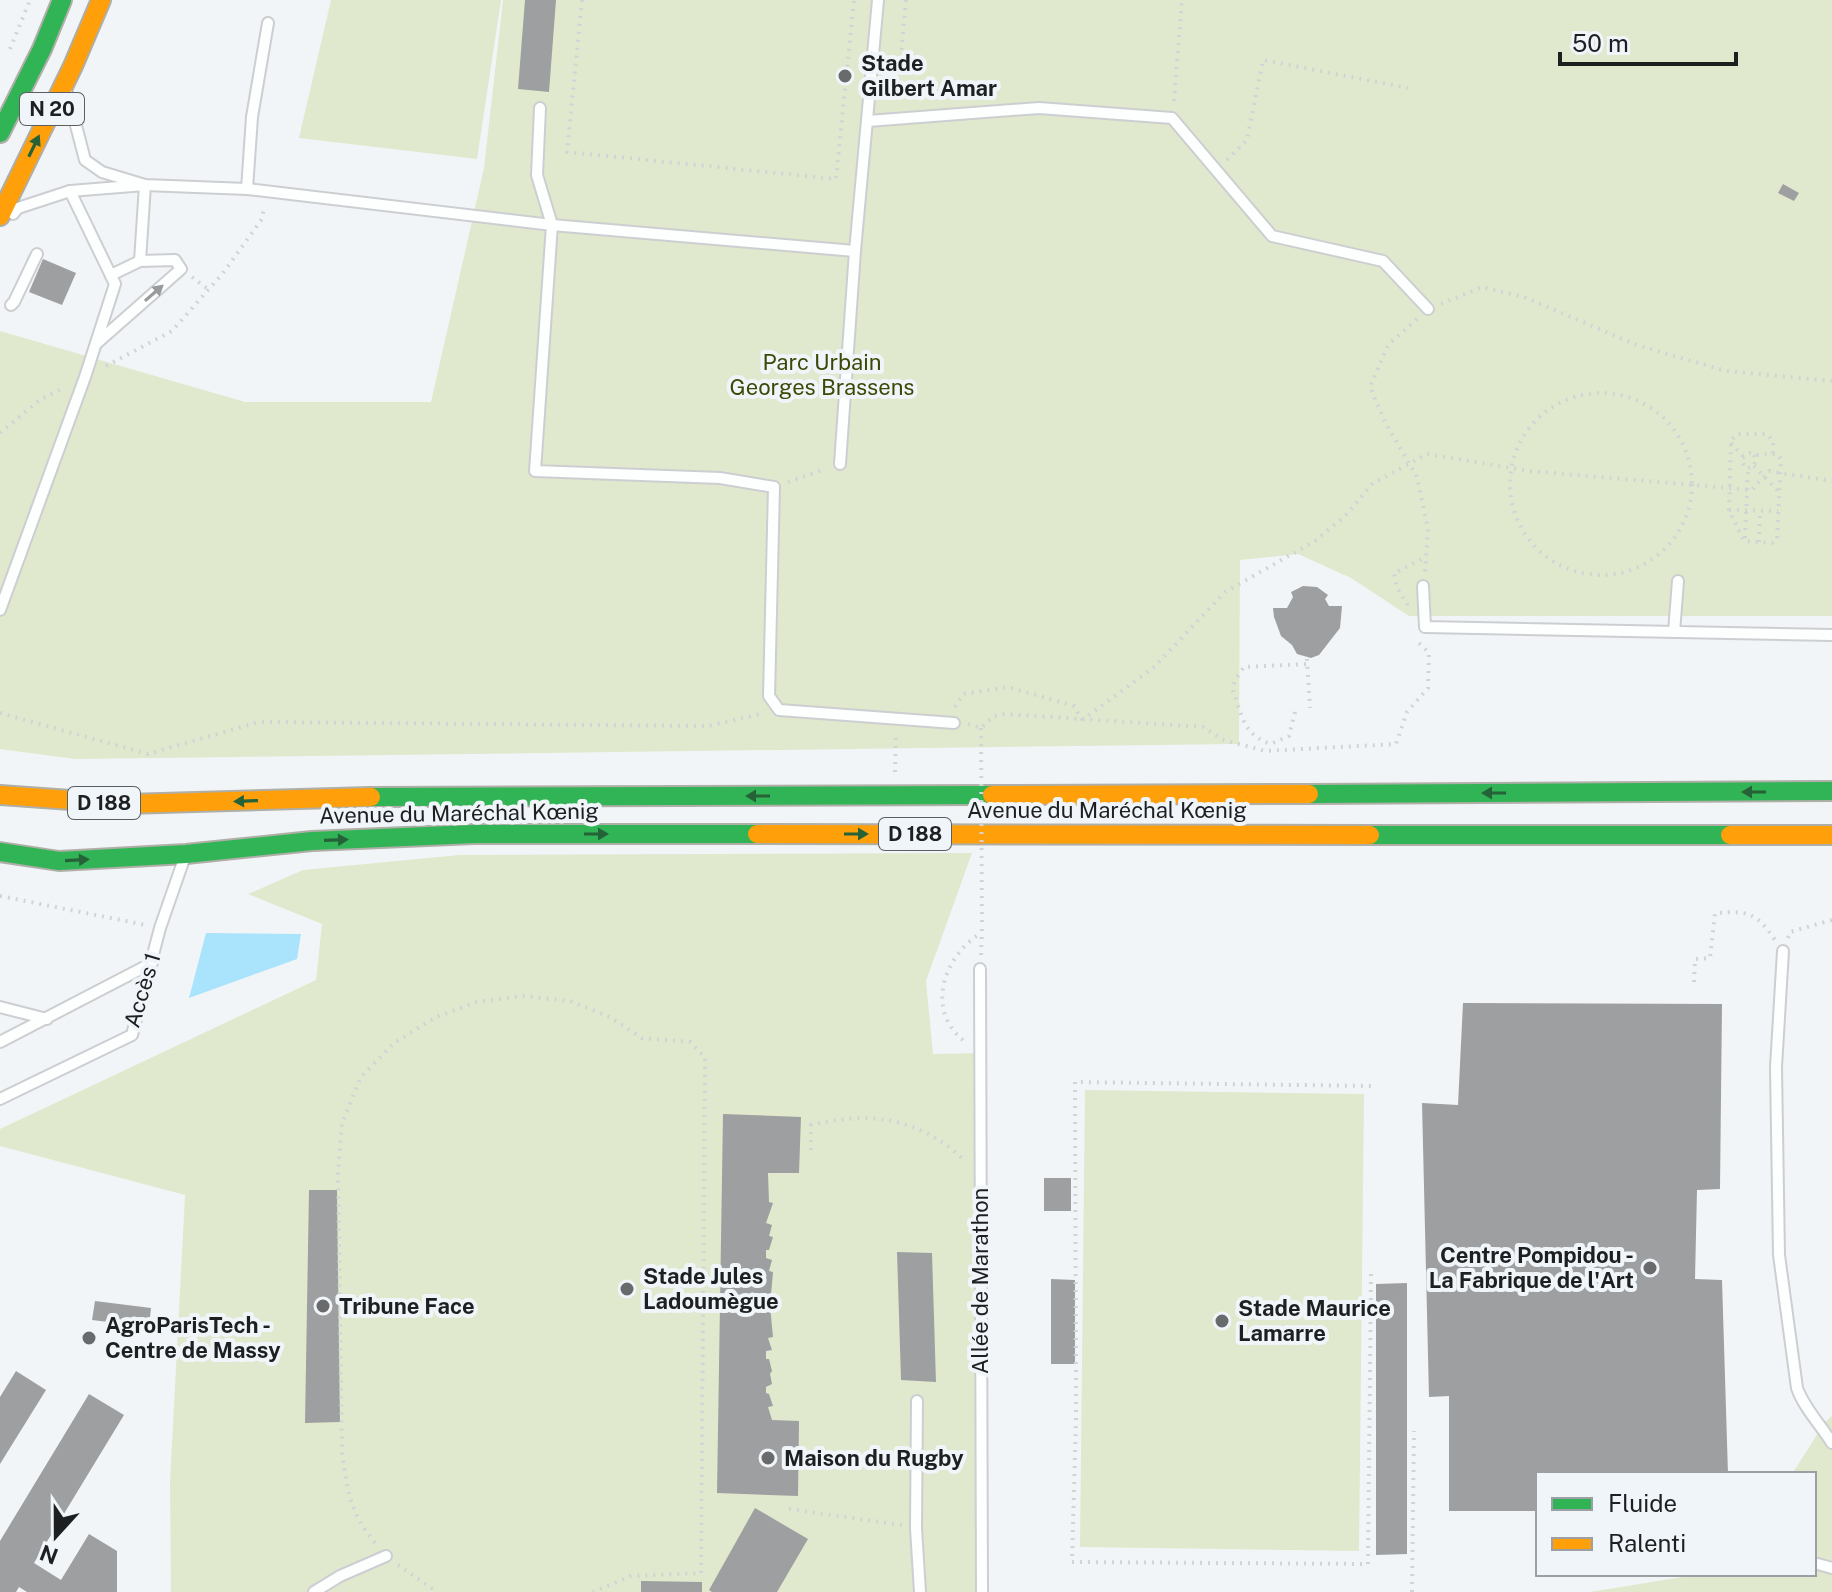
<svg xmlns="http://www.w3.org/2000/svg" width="1832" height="1592" viewBox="0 0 1832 1592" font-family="'Public Sans',sans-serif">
<rect width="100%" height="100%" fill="#f2f5f8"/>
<g fill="#e0e9cd">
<polygon points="331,0 501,0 477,159 299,138"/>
<polygon points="503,0 1832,0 1832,616 1409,616 1351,578 1298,554 1240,560 1239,744 75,759 0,749 0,331 245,402 431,402 484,168"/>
<polygon points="972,853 926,981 933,1054 979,1053 982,1592 171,1592 170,1482 185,1195 0,1146 0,1129 316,980 322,924 248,894 303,870 459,855"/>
<polygon points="1085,1090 1364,1094 1359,1551 1080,1547"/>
<polygon points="1832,1416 1832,1592 1590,1592 1701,1574 1814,1574 1814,1474 1792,1474 1825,1422"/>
</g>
<polygon fill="#aae3fc" points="206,933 301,934 297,959 189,998"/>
<g fill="#9e9fa0">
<polygon points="525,0 556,0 549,92 518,89"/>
<polygon points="1783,184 1799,193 1794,201 1778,193"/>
<polygon points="43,259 76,273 62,305 29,292"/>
<polygon points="1303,586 1317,587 1328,595 1325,599 1329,606 1342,606 1340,628 1319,655 1311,658 1297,654 1292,645 1281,636 1274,617 1273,608 1287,608 1293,597 1291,592"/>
<polygon points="1463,1003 1722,1004 1720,1189 1697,1190 1695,1279 1722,1280 1728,1474 1538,1474 1538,1511 1449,1511 1449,1396 1429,1397 1422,1103 1458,1105"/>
<polygon points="723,1114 801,1117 799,1173 768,1173 769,1202 773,1203 766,1223 772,1225 769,1236 773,1237 769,1250 766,1250 766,1258 772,1260 769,1271 773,1272 770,1306 773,1337 768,1338 772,1350 766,1351 766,1359 769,1359 772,1371 770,1374 772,1384 766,1387 766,1393 769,1394 773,1406 768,1407 772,1420 799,1421 798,1496 717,1493"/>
<rect x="1044" y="1178" width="27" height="33"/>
<polygon points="309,1190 337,1190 340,1422 305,1423"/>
<polygon points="897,1252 932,1253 936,1382 901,1380"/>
<polygon points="1051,1279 1075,1280 1075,1364 1051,1364"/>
<polygon points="1407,1283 1407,1554 1376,1555 1376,1284"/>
<polygon points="95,1301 151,1308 149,1327 92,1320"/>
<polygon points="16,1371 46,1390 0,1464 0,1397"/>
<polygon points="89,1394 124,1415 34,1563 61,1580 89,1534 117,1551 117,1592 27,1592 19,1587 16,1592 0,1592 0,1541"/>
<polygon points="755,1508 808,1539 777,1592 712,1592 709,1590"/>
<polygon points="641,1581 702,1582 702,1592 641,1592"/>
</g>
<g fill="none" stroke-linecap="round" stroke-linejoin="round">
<defs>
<g id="lane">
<polyline points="68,95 85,160 102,172 145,185 247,189 552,225 855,251"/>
<polyline points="540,108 537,175 552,225 535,471 720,478 774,487 769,696 779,710 954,723"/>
<polyline points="868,121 1039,108 1172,118 1272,236 1383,261 1428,309"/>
<polyline points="247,189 252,117 268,23"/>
<polyline points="13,214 18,208 70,191 145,185 140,261"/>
<polyline points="11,305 14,302 37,254"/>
<polyline points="97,343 181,269 175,260 140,261 111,275"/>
<polyline points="840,464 855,251 878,0"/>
<polyline points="1423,586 1425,627 1832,635"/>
<polyline points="0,610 85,377 115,284 70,191"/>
<polyline points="1674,632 1678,581"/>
<path d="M1783,951L1776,1067L1779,1255L1797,1388C1804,1408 1820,1424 1832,1443"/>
<polyline points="980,969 982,1592"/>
<polyline points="0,1007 47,1019"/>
<polyline points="0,1042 152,963"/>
<polyline points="0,1099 132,1035 160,928 184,859"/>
<polyline points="917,1401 916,1528 920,1592"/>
<polyline points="1814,1563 1832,1568"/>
<polyline points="314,1592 340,1576 386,1556"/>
</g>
<g id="fast">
<polyline points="0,133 42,49 62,0"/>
<polyline points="1309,794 1832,791"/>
<polyline points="371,797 992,795"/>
<polyline points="1370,835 1730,835"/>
<polyline points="0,852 59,861 186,854 312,841 474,834 757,834"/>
</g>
<g id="slow">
<polyline points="0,216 73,66 101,0"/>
<polyline points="0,795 127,804 371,797"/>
<polyline points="992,795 1309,794"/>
<polyline points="757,834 1370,835"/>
<polyline points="1730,835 1832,835"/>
</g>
</defs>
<use href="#lane" stroke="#cdced1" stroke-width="14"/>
<use href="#fast" stroke="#afaea7" stroke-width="22"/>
<use href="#slow" stroke="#afaea7" stroke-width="22"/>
<g stroke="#d2d3d5" stroke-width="4" stroke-dasharray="2 6" stroke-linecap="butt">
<polyline points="582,0 567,152 836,179 854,0"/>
<polyline points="906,0 898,88 954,96"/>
<polyline points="10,49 30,0"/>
<polyline points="1174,101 1182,0"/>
<polyline points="1227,160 1247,140 1263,60 1408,88"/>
<polyline points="192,277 209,290"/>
<polyline points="1441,304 1482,287 1524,297 1637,345 1726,371 1832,381"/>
<polyline points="1417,319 1388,345 1370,387 1385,422 1417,477 1428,529 1425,572"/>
<polyline points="106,366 172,331 223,273 262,219 264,207"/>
<circle cx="1601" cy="484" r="91"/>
<polyline points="0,433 41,399 62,389"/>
<polyline points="1731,443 1743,456"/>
<polyline points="1754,455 1756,459 1754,466 1748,468 1744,467 1742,458 1750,453 1754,455 1777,454 1781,459 1777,540 1772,543 1744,541 1729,510 1731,440 1738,434 1767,434 1773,441 1773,454"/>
<polyline points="1754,466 1779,492"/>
<polyline points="788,482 825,469"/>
<polyline points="1729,510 1778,511"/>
<polyline points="1745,538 1748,468"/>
<polyline points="1759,542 1760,511"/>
<polyline points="1408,605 1397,588 1394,573 1426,557"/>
<polyline points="1307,659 1310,708"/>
<polyline points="955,707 963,694 1008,687 1074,706 1082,720"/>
<path d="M1295,712L1289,736L1271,744C1249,737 1243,723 1237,702C1236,697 1233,694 1233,689C1233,681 1240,673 1244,667L1307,664"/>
<polyline points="0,713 148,754 259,722 708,726 761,714"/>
<polyline points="1082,720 1154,667 1225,592 1315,541 1347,514 1372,484 1427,454 1529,471 1752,490 1769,471 1832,481"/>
<polyline points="968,724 981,728 994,716 1005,714 1203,727 1224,740 1265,751 1396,744 1407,712 1428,688 1429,653 1418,642"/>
<polyline points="895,772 896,732"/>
<polyline points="0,896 146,925"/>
<polyline points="1788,938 1790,932 1832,920"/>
<polyline points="981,955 982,927"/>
<path d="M1694,982L1695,959L1710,958L1715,913C1748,911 1755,911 1775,940"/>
<path d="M963,1040C925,1009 944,956 981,933"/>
<path d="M811,1150V1125C868,1111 918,1117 963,1159"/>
<polyline points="1371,1274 1368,1564 1072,1562 1076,1419 1075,1082 1372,1086"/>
<polyline points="789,1509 902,1525"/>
<path d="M375,1543C349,1511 348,1492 342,1453L338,1172L342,1123L361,1077L394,1043L436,1017L477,1002L523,996L570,1001L610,1017L642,1038L690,1042L705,1057L701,1573L631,1576L593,1592"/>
<polyline points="398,1565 437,1592"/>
<polyline points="1412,1592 1414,1431"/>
</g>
<use href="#lane" stroke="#fdfefe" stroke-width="10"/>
<use href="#fast" stroke="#30b455" stroke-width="18"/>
<use href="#slow" stroke="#ff9f0a" stroke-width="18"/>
<polyline stroke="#d2d3d5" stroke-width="4" stroke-dasharray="2 6" stroke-linecap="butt" points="981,728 982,927"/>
</g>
<defs><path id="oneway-solid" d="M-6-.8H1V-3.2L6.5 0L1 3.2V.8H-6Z" transform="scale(2)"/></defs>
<g fill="#266238">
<use href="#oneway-solid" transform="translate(34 146) rotate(-64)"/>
<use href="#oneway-solid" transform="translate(1754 792) rotate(180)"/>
<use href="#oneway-solid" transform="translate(1494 793) rotate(180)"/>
<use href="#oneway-solid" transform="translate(758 796) rotate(-180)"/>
<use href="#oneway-solid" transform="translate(246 801) rotate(178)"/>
<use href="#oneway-solid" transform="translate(596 834)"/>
<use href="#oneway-solid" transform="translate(856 834)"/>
<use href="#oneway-solid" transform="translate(336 840) rotate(-2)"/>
<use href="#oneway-solid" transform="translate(77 860) rotate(-3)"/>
</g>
<use fill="#989a9b" href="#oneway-solid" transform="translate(154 293) rotate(-41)"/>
<g fill="#686a6c" stroke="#f0f5fa" stroke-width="3">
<circle cx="845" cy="76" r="8"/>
<circle cx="1650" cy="1268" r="8"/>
<circle cx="627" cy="1289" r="8"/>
<circle cx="323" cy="1306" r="8"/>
<circle cx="1222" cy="1321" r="8"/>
<circle cx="89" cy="1338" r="8"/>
<circle cx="768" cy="1458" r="8"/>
</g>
<g text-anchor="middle" stroke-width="8" stroke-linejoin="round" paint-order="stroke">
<g fill="#f0f5fa" stroke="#5c5f62" stroke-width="2">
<rect x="20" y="93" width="64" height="32" rx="6"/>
<rect x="68" y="787" width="72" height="32" rx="6"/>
<rect x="879" y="818" width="72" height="32" rx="6"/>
</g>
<g font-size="20" font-weight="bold" fill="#1d1f21">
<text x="52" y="116">N 20</text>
<text x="104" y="810">D 188</text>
<text x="915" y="841">D 188</text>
</g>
<g font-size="22" font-weight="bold" fill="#1d1f21" stroke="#f0f5fa" text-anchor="start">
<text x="861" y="71">Stade<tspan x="861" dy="25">Gilbert Amar</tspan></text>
<text x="1634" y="1263" text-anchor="end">Centre Pompidou -<tspan x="1634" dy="25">La Fabrique de l'Art</tspan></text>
<text x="643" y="1284">Stade Jules<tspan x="643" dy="25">Ladoumègue</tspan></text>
<text x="339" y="1314">Tribune Face</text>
<text x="1238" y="1316">Stade Maurice<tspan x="1238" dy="25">Lamarre</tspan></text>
<text x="105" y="1333">AgroParisTech -<tspan x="105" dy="25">Centre de Massy</tspan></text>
<text x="784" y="1466">Maison du Rugby</text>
</g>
<g font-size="22" fill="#3c4804" stroke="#f0f5fa">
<text x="822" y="370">Parc Urbain<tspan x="822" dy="25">Georges Brassens</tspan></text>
</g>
<g font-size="22" fill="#1d1f21" stroke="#f0f5fa">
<text x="1107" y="818">Avenue du Maréchal Kœnig</text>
<text transform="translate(459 813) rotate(-1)" y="8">Avenue du Maréchal Kœnig</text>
<text transform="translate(142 990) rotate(-73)" y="8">Accès 1</text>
<text transform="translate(980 1281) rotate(-90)" y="8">Allée de Marathon</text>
</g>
</g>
<rect x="1536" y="1472" width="280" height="104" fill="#f0f5fa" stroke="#9c9fa3" stroke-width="2"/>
<rect x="1552" y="1498" width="40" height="12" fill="#30b455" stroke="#9c9fa3" stroke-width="2"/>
<text x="1608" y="1512" font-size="24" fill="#1d1f21">Fluide</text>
<rect x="1552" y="1538" width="40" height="12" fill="#ff9f0a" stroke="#9c9fa3" stroke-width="2"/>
<text x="1608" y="1552" font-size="24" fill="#1d1f21">Ralenti</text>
<g transform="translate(56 1536) rotate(201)" stroke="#f0f5fa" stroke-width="6" paint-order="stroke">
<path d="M0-6L14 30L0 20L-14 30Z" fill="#1d1f21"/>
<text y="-12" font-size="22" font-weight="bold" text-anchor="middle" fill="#1d1f21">N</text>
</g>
<path d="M1560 52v12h176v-12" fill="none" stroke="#1d1f21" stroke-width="4"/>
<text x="1572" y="52" font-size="24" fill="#1d1f21" stroke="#f0f5fa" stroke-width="6" paint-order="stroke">50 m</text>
</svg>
